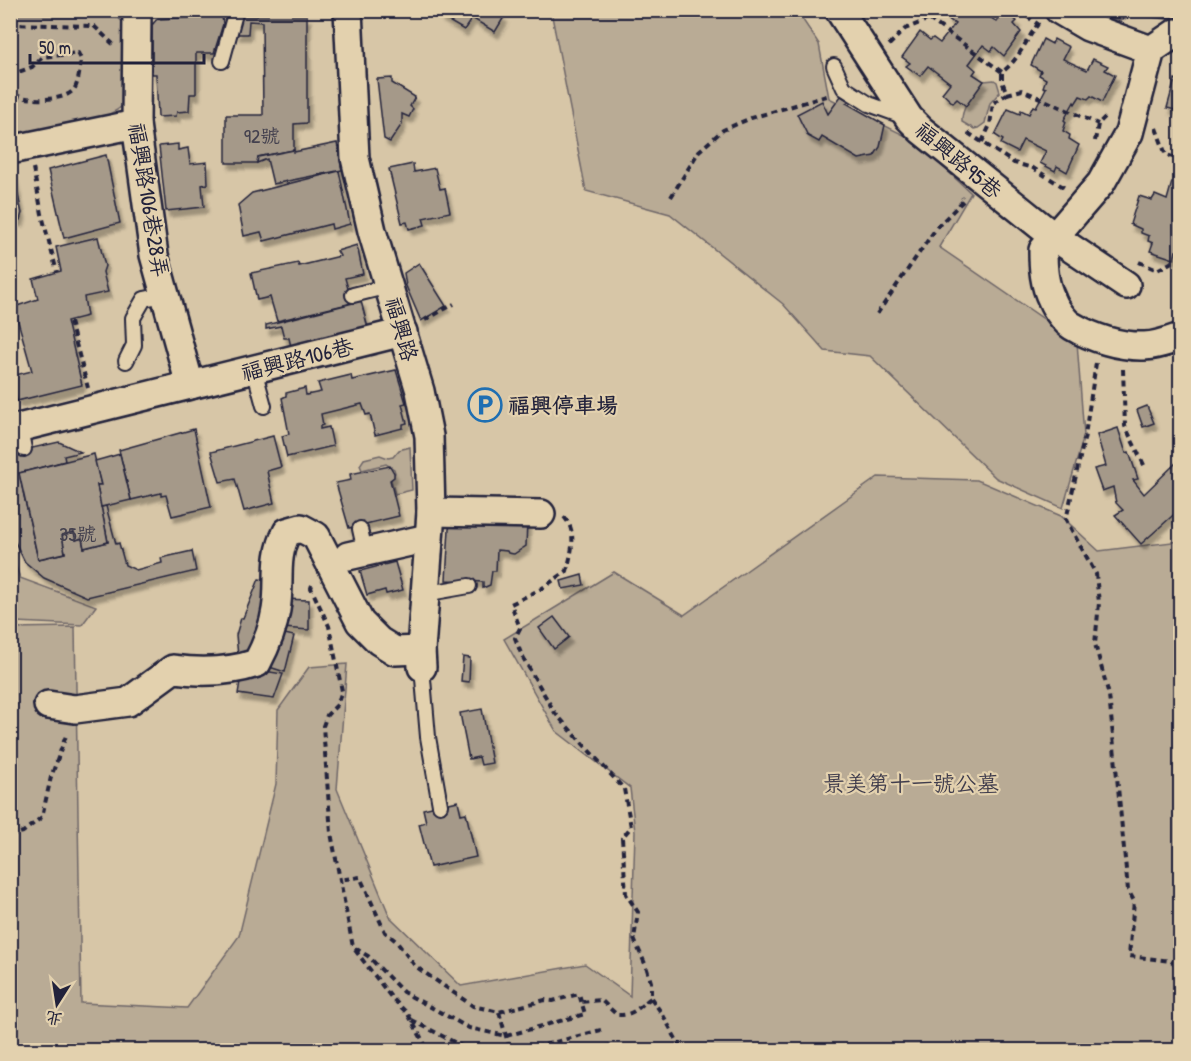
<svg xmlns="http://www.w3.org/2000/svg" width="1191" height="1061" viewBox="0 0 1191 1061" font-family="'Patrick Hand','LXGW WenKai TC',sans-serif">
<defs>
<filter id="shadow"><feDropShadow dx="3.5" dy="6" stdDeviation="1.5" flood-color="#0004"/></filter>
</defs>
<rect width="100%" height="100%" fill="#d7c6a7"/>
<filter id="ink" filterUnits="userSpaceOnUse"><feTurbulence type="fractalNoise" baseFrequency=".0167" numOctaves="2"/><feDisplacementMap in="SourceGraphic" scale="12" xChannelSelector="R" yChannelSelector="G"/><feConvolveMatrix kernelMatrix="1 2 1 2 8 2 1 2 1" color-interpolation-filters="sRGB"/></filter>
<g filter="url(#ink)">
<g fill="#b9ab95" stroke="#6e6668" stroke-width="1.5">
<polygon points="551,11 797,11 819,44 829,98 914,140 971,193 939,247 1077,342 1084,436 1063,508 996,478 870,356 825,351 783,304 670,214 586,191"/>
<polygon points="10,16 116,16 125,24 129,100 117,110 101,119 11,138"/>
<path d="M994,80L997,82L1000,92L990,103L985,123L978,128L974,129L962,122C961,106 974,94 984,81Z"/>
<polygon points="410,447 412,490 395,494 391,480 395,473 394,469 386,464 362,470 360,465 364,459 380,455 388,458 393,457 399,450"/>
<polygon points="878,477 977,480 1061,516 1099,551 1180,541 1180,1050 11,1050 10,628 75,627 81,1003 187,1008 239,936 276,784 278,710 309,667 347,664 337,789 390,917 461,986 585,964 630,996 635,832 630,788 556,731 504,639 614,572 684,615"/>
<polygon points="10,549 20,578 96,606 82,625 16,622 11,625"/>
</g>
<g fill="none" stroke-linecap="round" stroke-linejoin="round">
<polyline stroke="#676064" stroke-width="7" points="1099,10 1118,19 1135,12 1180,18"/>
</g>
<g fill="#a59989" stroke="#22223b" stroke-width="1.5" filter="url(#shadow)">
<polygon points="443,10 500,10 498,14 504,17 495,32 472,18 464,30 440,16"/>
<polygon points="945,10 980,10 997,22 1004,12 1017,21 1014,24 1021,32 1004,56 994,47 991,51 983,45 969,64 976,70 973,74 984,81 966,106 957,99 953,103 942,93 950,83 928,66 920,76 906,66 910,63 902,57 920,32 930,40 933,38 940,43 955,24 947,18 949,14"/>
<polygon points="222,16 223,24 214,53 196,53 196,94 190,94 189,111 177,112 176,116 158,117 156,74 152,74 152,25 157,19"/>
<polygon points="240,16 307,16 307,123 294,124 294,150 258,157 257,163 226,163 226,115 263,115 262,22 249,21 248,34 236,34"/>
<polygon points="1043,39 1052,44 1054,39 1069,47 1063,59 1087,70 1093,59 1108,66 1105,70 1115,75 1102,102 1091,96 1088,99 1080,96 1075,104 1074,102 1064,120 1066,122 1063,131 1070,135 1069,139 1079,145 1067,172 1057,166 1055,171 1040,163 1046,151 1023,140 1017,152 1001,144 1003,140 995,135 1008,109 1020,114 1021,110 1029,114 1033,106 1036,107 1046,88 1043,87 1046,79 1039,75 1041,71 1031,65"/>
<polygon points="392,78 392,83 415,97 410,106 413,109 409,117 402,114 402,124 390,142 384,139 377,79"/>
<polygon points="1175,79 1180,81 1180,111 1167,108"/>
<polygon points="841,96 849,101 846,103 885,125 880,147 874,156 859,159 822,137 819,142 808,136 797,114 822,101 828,114"/>
<polygon points="337,143 342,170 273,184 267,159 257,163 258,157 294,150 294,152"/>
<polygon points="178,144 178,150 188,148 190,164 207,162 208,184 202,185 204,207 166,211 159,146"/>
<polygon points="106,155 120,223 64,238 48,170"/>
<polygon points="10,160 22,213 20,220 10,221"/>
<polygon points="413,164 414,172 435,168 440,189 445,188 450,212 423,218 425,225 409,229 407,222 402,223 389,169"/>
<polygon points="339,171 350,224 332,229 331,224 264,241 261,232 244,236 238,205 252,193"/>
<polygon points="1172,182 1180,185 1180,252 1176,251 1174,259 1150,251 1153,243 1148,241 1149,236 1141,233 1141,229 1130,224 1139,196 1152,200 1155,195 1167,200"/>
<polygon points="98,237 105,266 103,272 108,292 84,297 87,316 67,321 82,385 17,401 11,376 32,371 14,307 38,299 33,279 61,271 56,247"/>
<polygon points="357,245 363,274 345,278 352,303 277,321 270,297 257,300 251,273 298,263 299,266 340,256 337,251"/>
<polygon points="419,263 446,306 421,321 406,286 404,273"/>
<polygon points="361,301 368,328 291,347 289,338 284,338 281,326 266,329 266,325"/>
<polygon points="396,370 406,403 402,404 407,423 403,424 403,428 375,435 370,414 366,415 362,404 321,414 323,425 320,426 320,429 329,427 333,446 287,457 282,436 289,434 282,398 286,396 286,393 305,388 306,395 321,392 318,383 351,375 352,380"/>
<polygon points="1147,406 1154,423 1143,427 1137,410"/>
<polygon points="1118,428 1126,453 1129,452 1138,479 1133,480 1144,494 1180,459 1180,509 1141,544 1115,515 1123,510 1116,503 1113,487 1102,491 1094,469 1106,466 1097,435"/>
<polygon points="194,429 211,507 172,516 166,495 161,496 161,493 131,500 119,450"/>
<polygon points="273,436 281,467 267,471 274,503 244,511 235,479 220,482 211,452"/>
<polygon points="59,442 81,452 64,456 65,461 19,473 38,559 65,553 62,535 74,532 76,540 82,538 84,548 108,542 101,507 106,506 116,544 119,543 125,565 136,570 162,563 161,558 192,551 196,571 87,597 44,578 25,562 10,532 10,453"/>
<polygon points="94,454 101,485 97,485 108,542 84,548 82,538 76,540 74,532 62,535 65,553 38,559 19,473"/>
<polygon points="120,454 131,500 101,507 97,485 101,485 95,461"/>
<polygon points="390,466 394,473 394,477 390,480 399,516 349,528 336,483 351,480 350,474"/>
<polygon points="453,522 527,522 526,546 514,554 508,553 507,551 497,550 496,571 492,571 490,585 483,588 483,582 446,580 449,529"/>
<polygon points="395,562 403,590 386,594 385,590 367,595 360,571"/>
<polygon points="582,575 584,585 563,589 561,581"/>
<polygon points="259,579 272,581 253,658 238,656 236,635 241,618 243,618"/>
<polygon points="283,599 309,600 309,630 283,628"/>
<polygon points="554,617 569,637 554,649 539,628"/>
<polygon points="276,632 294,636 285,672 263,665"/>
<polygon points="463,657 470,658 469,682 461,681"/>
<polygon points="264,671 283,674 274,699 238,694 241,675"/>
<polygon points="482,709 492,763 481,765 479,757 469,759 460,713"/>
<polygon points="458,801 461,814 466,813 476,857 430,867 419,824 426,822 423,809"/>
</g>
<g fill="none" stroke-linecap="round" stroke-linejoin="round">
<defs>
<g id="lane">
<polyline points="222,61 236,10"/>
<polyline points="834,66 844,88 869,104 905,117"/>
<polyline points="353,295 389,286"/>
<polyline points="126,361 134,345 133,318 144,299 164,295"/>
<polyline points="254,369 264,406"/>
<polyline points="20,428 24,449"/>
<polyline points="360,529 365,552"/>
<polyline points="424,594 469,586"/>
<polyline points="422,667 428,737 440,805"/>
</g>
<g id="street">
<polyline points="137,10 136,124 154,255 190,385"/>
<polyline points="348,10 355,158 372,231 420,391 429,436 431,512 421,650 422,667"/>
<polyline points="839,10 909,118 921,130 1053,236 1126,285"/>
<polyline points="1059,10 1088,27 1151,50"/>
<path d="M1180,34L1176,33L1151,50L1129,133L1101,183L1043,250C1043,268 1044,284 1052,300C1055,308 1065,322 1072,326C1092,338 1121,347 1144,346C1156,346 1169,341 1180,337"/>
<polyline points="10,150 136,124"/>
<polyline points="10,430 403,332"/>
<polyline points="431,512 541,514"/>
<polyline points="348,556 428,538"/>
<path d="M48,705L75,709L128,702L173,669C201,673 230,672 257,663C266,646 273,630 276,610C281,582 273,559 287,532L301,528L316,536L360,622L379,641L395,651L421,650"/>
</g>
</defs>
<use href="#lane" stroke="#22223b" stroke-width="18"/>
<use href="#street" stroke="#22223b" stroke-width="32"/>
<g stroke="#22223b" stroke-width="4" stroke-dasharray="6 4.5" stroke-linecap="butt">
<polyline points="1018,10 1039,25"/>
<polyline points="929,19 1002,72"/>
<polyline points="10,24 94,26 113,44"/>
<polyline points="889,45 905,29 929,19 927,10"/>
<path d="M10,72L13,74L32,67L43,57L78,53L81,59C80,68 79,80 75,88C66,103 24,101 10,93"/>
<polyline points="13,74 16,96"/>
<polyline points="1007,94 1022,90 1098,124"/>
<polyline points="1156,128 1166,155 1180,159"/>
<polyline points="968,133 1014,163 1033,168 1065,188"/>
<polyline points="1095,141 1098,124 1108,114"/>
<path d="M982,142L990,125L993,103L1007,94L1002,81V72C1018,61 1026,40 1038,24"/>
<polyline points="33,168 43,219 57,272"/>
<polyline points="671,197 699,151 723,130 751,118 830,95"/>
<polyline points="1139,262 1157,270 1180,258"/>
<polyline points="877,314 937,227 964,200 962,197"/>
<polyline points="425,320 454,304"/>
<polyline points="70,322 88,388"/>
<polyline points="1096,363 1085,435 1066,520 1096,574 1099,603 1095,644 1109,695 1128,890 1134,901 1129,956 1171,961 1180,967"/>
<polyline points="1123,369 1125,426 1146,469"/>
<path d="M564,517C578,532 571,553 567,571L541,589L511,604L520,628L515,638L522,656L555,713L624,789L631,827L622,838L626,894L638,912L634,939L646,966L651,982V998C638,1007 634,1016 617,1015L601,1000L581,1002"/>
<polyline points="312,585 311,588 329,626 342,691 337,705 327,715 323,726 331,833 353,947 368,956 403,992 469,1028 506,1036 585,1014 579,994 553,1001 545,1000 499,1012 473,1006 415,966 396,941 385,932 360,877 339,880"/>
<polyline points="10,836 23,832 42,817 51,777 67,733"/>
<polyline points="355,950 391,997 408,1014 428,1050"/>
<polyline points="651,998 663,1015 682,1050"/>
<polyline points="499,1012 510,1050"/>
<polyline points="412,1020 469,1050"/>
<polyline points="525,1050 601,1030"/>
<polyline points="595,1050 613,1045 615,1050"/>
</g>
<use href="#lane" stroke="#e3d1ae" stroke-width="14"/>
<use href="#street" stroke="#e3d1ae" stroke-width="27"/>
</g>
</g>
<defs>
<symbol id="parking-ring" viewBox="-11 -11 22 22"><circle r="9.5" fill="#e3d1ae" stroke="#1f6fb2" stroke-width="1.5"/><path d="M-3.5-5.5H1a3.5 3.5 0 0 1 0 7H-1V5.5H-3.5ZM-1-3.4V-.6H.8a1.4 1.4 0 0 0 0-2.8Z" fill="#1f6fb2"/></symbol>
</defs>
<g fill-rule="evenodd">
<use href="#parking-ring" x="466" y="386" width="38" height="38"/>
</g>
<g text-anchor="middle" stroke-width="4.5" stroke-linejoin="round" paint-order="stroke">
<g font-size="20" fill="#43404e">
<text x="262" y="143">92號</text>
<text x="78" y="541">35號</text>
</g>
<g font-size="22" fill="#22223b" stroke="#e3d1ae">
<text transform="translate(959 160) rotate(40)" y="8">福興路95巷</text>
<text transform="translate(149 200) rotate(81)" y="8">福興路106巷28弄</text>
<text transform="translate(402 329) rotate(74)" y="8">福興路</text>
<text transform="translate(297 359) rotate(-14)" y="8">福興路106巷</text>
</g>
<g font-size="22" font-weight="bold" fill="#22223b" stroke="#e3d1ae" text-anchor="start">
<text x="508" y="413">福興停車場</text>
</g>
<g font-size="22" fill="#403d4d" stroke="#e3d1ae">
<text x="911" y="791">景美第十一號公墓</text>
</g>
</g>
<rect width="1191" height="1061" fill="none" stroke="#e3d1ae" stroke-width="36"/>
<rect x="18" y="18" width="1155" height="1025" fill="none" stroke="#22223b" stroke-width="2" filter="url(#ink)"/>
<g transform="translate(57 1004) rotate(192)" stroke="#e3d1ae" stroke-width="4.5" paint-order="stroke">
<path d="M0-4.5L10 22L0 15L-10 22Z" fill="#22223b"/>
<text y="-9" font-size="16" font-weight="bold" text-anchor="middle" fill="#22223b">北</text>
</g>
<path d="M30 54v9h174v-9" fill="none" stroke="#22223b" stroke-width="3"/>
<text x="39" y="54" font-size="18" fill="#22223b" stroke="#e3d1ae" stroke-width="4.5" paint-order="stroke">50 m</text>
</svg>
